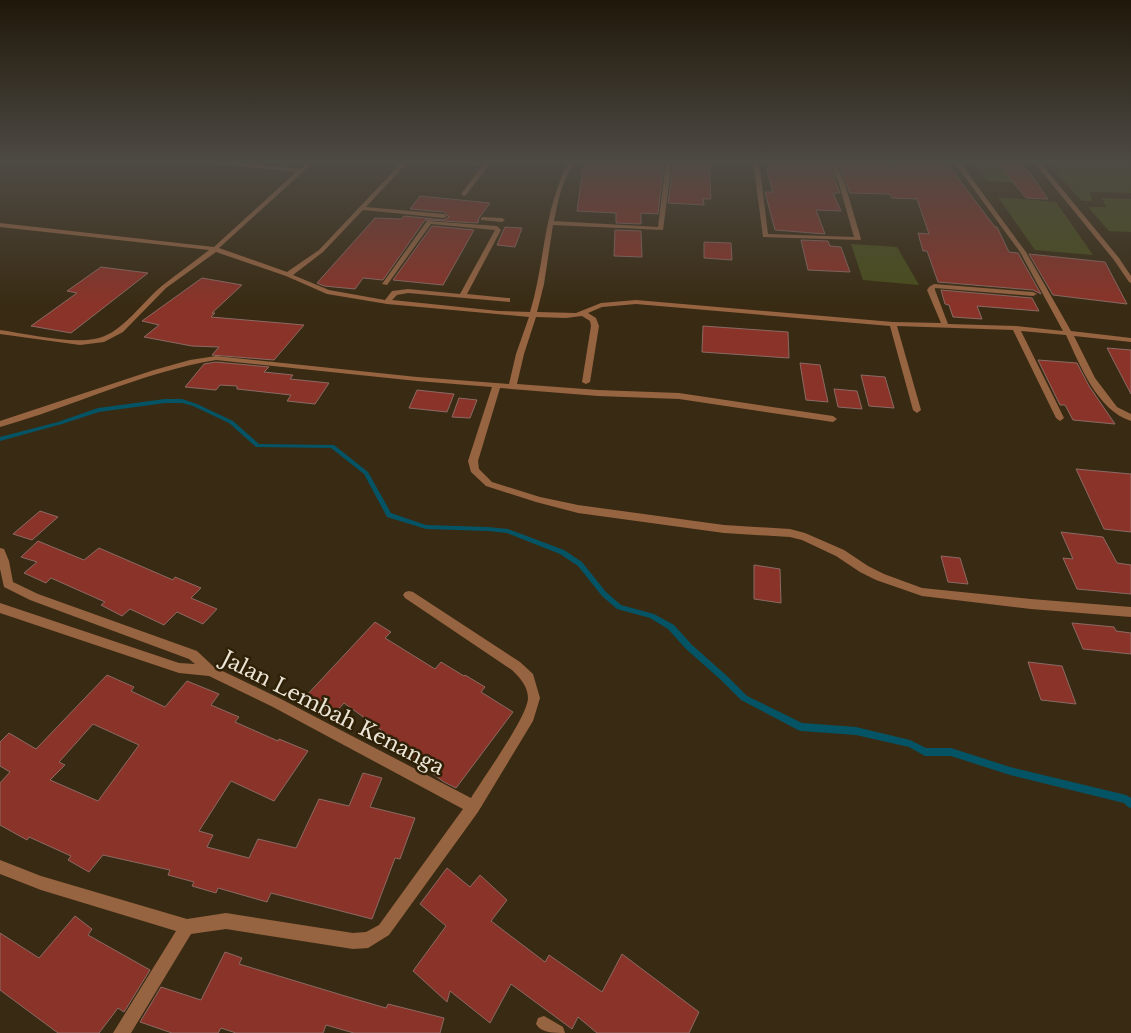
<svg xmlns="http://www.w3.org/2000/svg" width="1131" height="1033" viewBox="0 0 1131 1033" font-family="'Libre Baskerville',serif">
<rect width="100%" height="100%" fill="#392b13"/>
<g fill="#494e1b">
<polygon points="1045,161 1131,161 1131,193 1090,192 1092,201 1082,201"/>
<polygon points="972,163 1025,166 1038,184 986,181"/>
<polygon points="998,197 1056,202 1093,255 1035,250"/>
<polygon points="1102,198 1131,199 1131,232 1109,231 1088,207 1106,207"/>
<polygon points="851,244 897,247 919,285 863,280"/>
</g>
<g fill="none" stroke-linecap="round" stroke-linejoin="round">
<polygon fill="#045465" fill-rule="evenodd" points="165,399 182,399 197,404 233,421 259,444 334,445 368,472 391,513 426,525 488,527 508,529 564,550 582,562 606,592 621,605 654,614 674,625 692,645 727,676 747,696 802,723 856,727 910,740 926,748 951,748 1010,767 1126,795 1131,798 1131,808 1128,807 1124,803 1010,775 951,756 925,756 909,747 856,735 801,731 798,730 741,700 721,680 686,649 668,629 650,618 617,609 602,596 578,566 560,554 507,533 488,531 426,529 387,517 364,474 331,448 256,447 229,423 193,406 182,403 165,403 99,412 62,424 0,441 0,437 58,422 98,408"/>
</g>
<g fill="#8a3328" stroke="#8b6a64" fill-rule="evenodd">
<polygon points="584,161 664,161 658,214 641,213 641,224 616,223 616,213 577,211"/>
<polygon points="674,161 709,161 711,199 703,199 704,205 668,203"/>
<polygon points="767,161 828,163 840,193 833,193 841,211 816,210 825,234 775,230 765,192 773,192 768,175"/>
<polygon points="843,161 886,161 891,168 898,166 896,161 945,161 995,227 997,227 1009,252 1018,253 1041,294 1033,290 938,282 927,251 923,251 918,233 929,234 917,199 892,198 890,194 850,193 838,163 844,164"/>
<polygon points="996,161 1021,161 1048,199 1026,198"/>
<polygon points="420,196 490,203 479,218 478,223 425,220 383,280 363,278 355,289 324,286 317,283 375,218 401,219 404,216 444,220 449,217 444,212 410,209"/>
<polygon points="432,226 474,230 443,285 393,280"/>
<polygon points="505,227 522,228 515,247 497,245"/>
<polygon points="615,230 641,231 642,257 614,256"/>
<polygon points="801,240 828,241 830,246 841,247 850,272 808,270"/>
<polygon points="704,242 731,243 732,260 704,258"/>
<polygon points="1029,254 1105,262 1127,304 1053,295"/>
<polygon points="101,267 148,273 71,333 31,326 77,293 67,291"/>
<polygon points="202,278 242,285 212,313 215,313 211,317 304,325 274,360 212,355 219,347 192,346 144,337 159,325 142,321"/>
<polygon points="941,290 1032,298 1039,311 977,306 982,319 953,317 949,305 945,304"/>
<polygon points="703,326 788,332 789,358 702,352"/>
<polygon points="1107,348 1131,350 1131,394"/>
<polygon points="1038,360 1077,363 1089,386 1115,424 1073,420 1065,405 1060,405"/>
<polygon points="216,362 269,367 264,372 293,375 290,379 329,383 315,404 287,401 291,395 237,389 237,386 220,385 216,390 185,387 204,364"/>
<polygon points="800,363 820,365 828,402 806,400"/>
<polygon points="861,375 885,377 894,408 869,406"/>
<polygon points="834,389 857,391 862,409 838,407"/>
<polygon points="417,390 435,392 454,394 447,412 409,408"/>
<polygon points="459,398 477,400 470,418 452,417"/>
<polygon points="1076,469 1131,474 1131,532 1104,529"/>
<polygon points="40,511 58,517 32,540 13,534"/>
<polygon points="1061,532 1103,537 1117,563 1131,565 1131,594 1077,589 1063,558 1073,559"/>
<polygon points="38,541 84,560 99,548 173,580 175,577 201,588 191,598 217,609 203,624 177,612 164,625 130,609 122,616 101,605 105,602 51,578 46,583 24,573 37,562 21,557"/>
<polygon points="941,556 960,558 968,584 948,582"/>
<polygon points="754,565 780,569 781,603 754,599"/>
<polygon points="375,622 391,632 385,638 435,669 441,662 464,676 465,675 485,687 481,692 513,712 456,788 444,782 391,744 395,740 344,703 333,715 305,697"/>
<polygon points="1072,623 1114,627 1116,631 1131,633 1131,654 1083,649"/>
<polygon points="1028,662 1062,666 1076,704 1041,700"/>
<path d="M107,675L134,687L131,691L165,707L187,681L219,694L211,705L239,717L235,722L278,741L279,739L308,751L274,801L231,781L199,831L213,835L207,847L249,858L258,839L296,848L319,799L349,806L363,773L382,778L370,807L415,818L400,859L395,858L372,919L271,893L267,902L218,888L216,893L192,886L194,882L168,875L170,870L103,855L89,872L68,860L71,856L29,837L27,840L0,825V783L10,772L0,766V742L9,733L36,749ZM93,724L139,745L98,801L50,780L65,765L59,762Z"/>
<polygon points="447,868 470,887 480,875 507,900 491,921 545,962 549,955 602,992 622,954 699,1012 689,1033 597,1033 578,1017 572,1029 511,984 490,1023 450,991 447,1002 413,971 446,926 420,904"/>
<polygon points="75,916 92,929 88,935 150,970 124,1012 118,1008 99,1033 58,1033 0,990 0,933 39,958"/>
<polygon points="225,952 242,958 239,964 355,999 386,1008 388,1004 444,1018 440,1033 354,1033 326,1025 323,1033 236,1033 221,1028 218,1033 172,1033 140,1022 161,987 201,1000"/>
</g>
<g fill="none" stroke-linecap="round" stroke-linejoin="round">
<g fill="#976442" fill-rule="evenodd">
<path d="M195,161H216L300,169L309,161H315L219,248L287,272L319,250L403,161H409L366,207L444,214L447,216L444,218L363,210L323,252L293,275L329,290L385,300L392,291L408,289L460,294L495,230L431,224L387,285L382,284L427,221L497,226L501,230L467,294L507,298H510V302L408,293L397,295L392,300L499,311L530,312C545,263 543,211 568,164L552,161H575V163C562,178 558,202 554,221L658,227L666,161H672L663,230L553,225L544,284L537,312L576,313L601,303L636,300L893,322L941,323L927,290L929,287L934,284L1033,292L1037,294L1033,296L935,288V290L948,324L1016,326L1063,331L1020,252L953,161H959L1026,252L1071,331L1131,338V342L1074,336L1095,378L1117,407L1131,414V421C1097,410 1080,365 1066,335L1021,331L1064,418L1060,421L1056,418L1013,330L897,326L921,410L917,413L913,410L890,326L636,304L602,307L588,313L596,318L599,326L590,382L586,384L582,382L591,326L590,321L582,316L566,318L536,317L524,354L517,384L598,390L679,393L833,416L837,419L833,422L679,399L598,396L500,388L478,461L479,469L492,482L540,497L578,505L724,525L790,529L805,533L844,550L868,566L884,574L922,588L1031,599L1131,607V617L1031,609L922,596L876,580L860,572L836,556L802,540L790,537L724,533L578,513L536,502L486,486L471,472L468,461L492,387L417,381L216,360C142,372 72,407 0,427V421L154,370L190,360L216,356L417,377L509,384L516,354L529,317L387,304L327,294L286,276L216,252L166,288L123,332L104,342L80,345L0,334V330C28,334 72,345 99,338C123,332 144,300 163,285C178,273 194,262 209,250L0,227V223L214,247L296,172Z"/>
<polygon points="465,161 484,161 489,165 466,195 464,196 461,194 483,165"/>
<polygon points="753,161 759,161 768,234 854,237 839,184 829,161 835,161 845,184 861,239 860,240 763,237"/>
<polygon points="888,161 894,161 896,165 891,166"/>
<polygon points="1033,161 1039,161 1119,258 1131,276 1131,283 1129,282 1114,260"/>
<polygon points="483,217 502,218 505,220 502,222 481,220 481,218"/>
<path d="M0,548L4,549L9,561L13,582L38,594L197,651L214,667L281,699L471,798C483,778 526,719 528,699C528,686 520,678 512,670L405,598L403,595L405,592L409,591L413,592L520,662L533,674L540,698L533,721L478,812L389,935L368,948L353,949L226,929L191,934L131,1033H113L176,931L41,890L0,874V860L41,876L187,919L226,913L353,933L366,932L379,925L463,809L273,707L209,676L179,673L0,613V603L179,663L195,664L189,659L30,600L4,587L0,569Z"/>
<path d="M544,1016L563,1027L565,1033C554,1033 541,1033 536,1024L538,1018Z"/>
</g>
</g>
<linearGradient id="sky" x2="0" y2="1"><stop stop-color="#1f180a"/><stop offset="0.53" stop-color="#4e4a44"/><stop offset="1" stop-color="#4e4a44" stop-opacity="0"/></linearGradient>
<rect width="1131" height="306" fill="url(#sky)"/>
<g text-anchor="middle" stroke-width="5" stroke-linejoin="round" paint-order="stroke">
<g font-size="21" fill="#ece4d5" stroke="#2f2108">
<text transform="translate(333 713) rotate(27)" y="7">Jalan Lembah Kenanga</text>
</g>
</g>
</svg>
